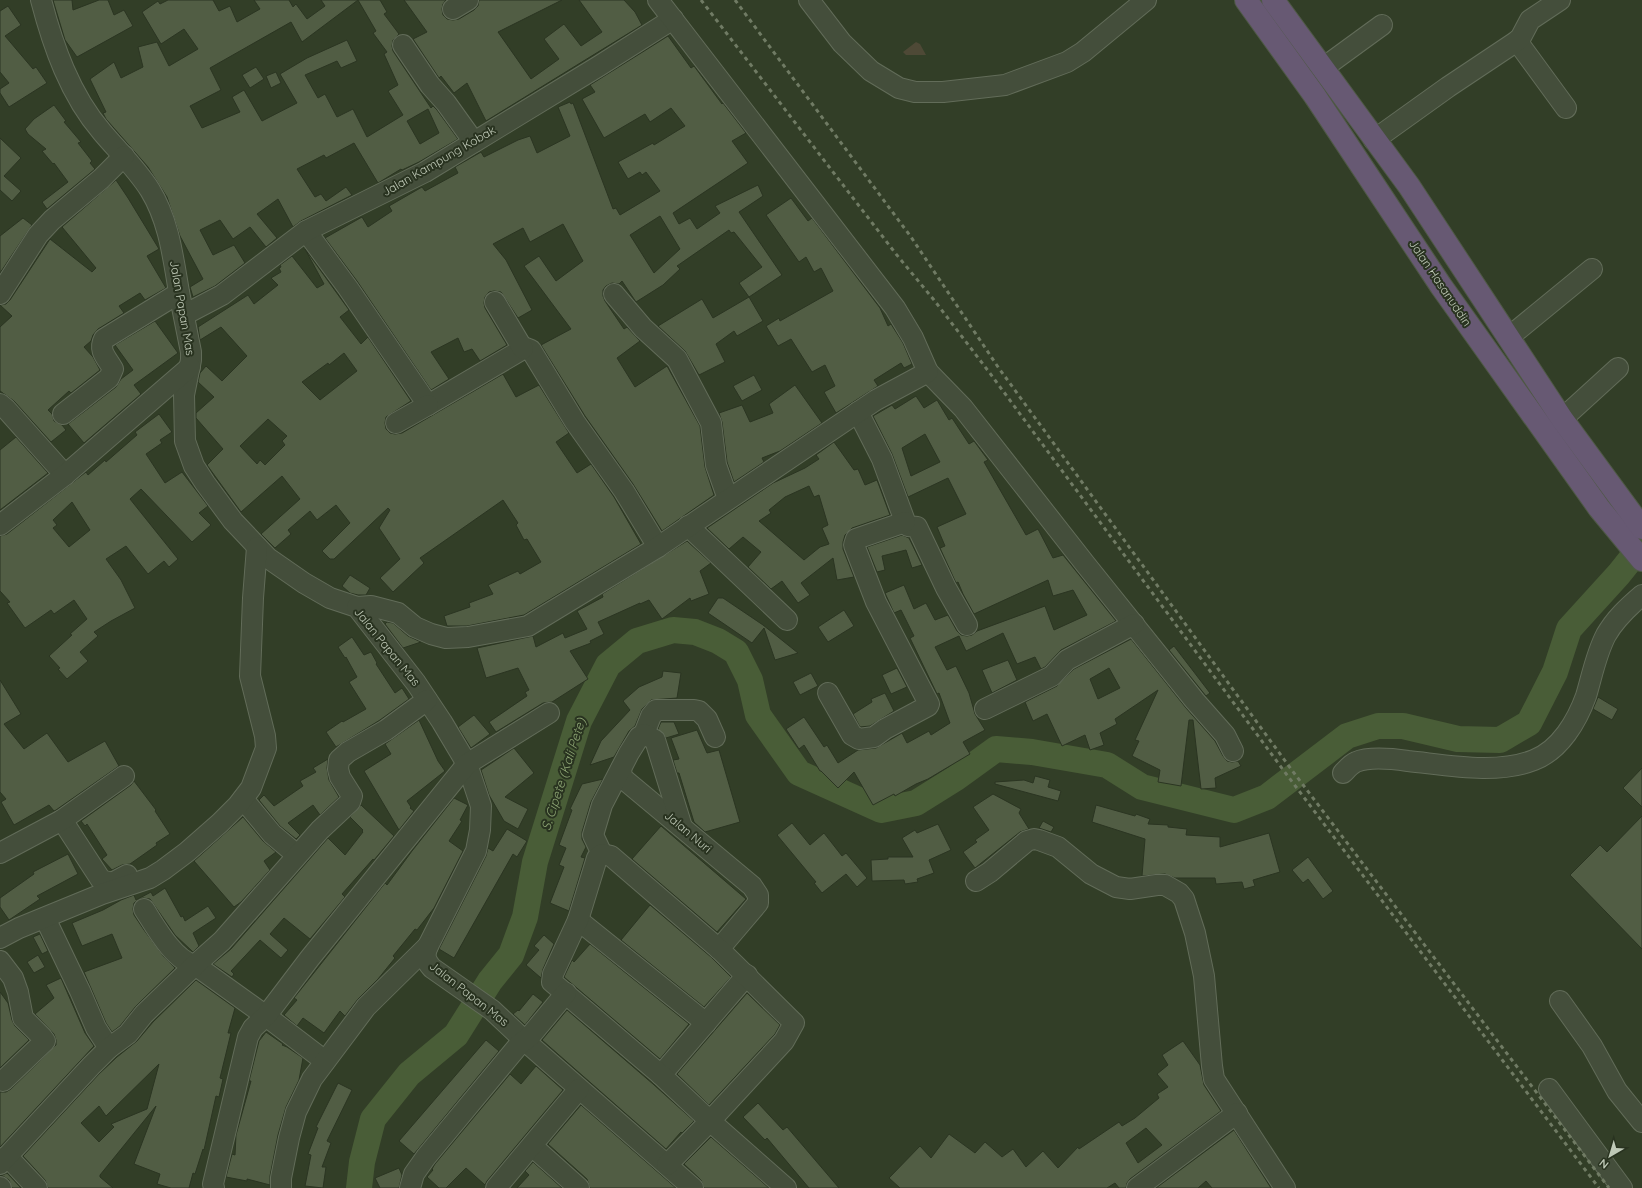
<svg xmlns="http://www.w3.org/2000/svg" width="1642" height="1188" viewBox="0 0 1642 1188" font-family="Quicksand,sans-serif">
<rect width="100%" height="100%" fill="#323e27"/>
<polygon fill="#4e4936" points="916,42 920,44 926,55 906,55 903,52"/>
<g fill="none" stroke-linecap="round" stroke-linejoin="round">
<polyline stroke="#495d37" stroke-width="26" points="359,1188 362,1162 373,1119 409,1074 456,1035 490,981 511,955 525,917 535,862 579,721 608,665 637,641 673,630 695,632 718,641 736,652 750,680 758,715 799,773 881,810 916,803 956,778 996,749 1032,752 1107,765 1142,787 1234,810 1267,797 1347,736 1378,726 1403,726 1458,739 1500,740 1529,723 1555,672 1569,629 1619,574 1642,545"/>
</g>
<g fill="#515d44" stroke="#2b3522" fill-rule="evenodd">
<polygon points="53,0 72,0 73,10 99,0 108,0 114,15 124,10 133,26 77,57 65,40"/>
<path d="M168,0H213L219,11L230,6L237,22L260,9L254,0H289L293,7L296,4L307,19L325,6L321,0H358L302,42L291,22L210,68L221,90L190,106L202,128L240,112L232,97L244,90L262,121L297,103L280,74L307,58L347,40L357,61L341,68L337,61L305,75L318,98L325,94L337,117L353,109L367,137L403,115L388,91L398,85L384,54L387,52L373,33L376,31L358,0H380L387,12L384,14L399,34L393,40L392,46L393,51L431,108L433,106L437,110L458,139L419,162L402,170L401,169L378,183L354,143L326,158L324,155L297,169L315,197L321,194L326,201L346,187L352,195L301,221L293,227L278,199L257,214L277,238L266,247L250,227L233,239L220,220L200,230L213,255L234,245L245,263L215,286L193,297L190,287L203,279L180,236L167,197L148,167L106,119L103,113L106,112L90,79L114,62L121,78L143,67L138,47L157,42L169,66L198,49L184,29L161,44L142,12L158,1L160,4ZM428,109L439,133L420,144L407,121Z"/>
<polygon points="404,0 446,0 443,4 442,9 443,15 447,19 453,20 459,19 474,10 478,6 479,0 562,0 498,32 531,79 559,59 544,39 564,24 581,46 602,32 579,0 624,0 635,12 642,25 486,121 467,83 454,93 441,76 439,78 413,39 427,32"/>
<polygon points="8,6 21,25 5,36 33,69 36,67 47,83 9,107 0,93 0,89 9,83 0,72 0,11"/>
<path d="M668,36L691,68L694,66L722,104L723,103L746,133L732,141L748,163L673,213L679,224L690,218L697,229L720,213L715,206L758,185L763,196L739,212L782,275L749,297L739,283L762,267L734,232L731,233L729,230L677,266L680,269L663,285L636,302L622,281L619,284L612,283L606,286L603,290V296L605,301L624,329L627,327L640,341L617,358L635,387L667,366L700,426L705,467L714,495L662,531L633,484L585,416L541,345L571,329L524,266L539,256L556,281L583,261L563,224L530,242L523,228L493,244L506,260L532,310L518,318L501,292L494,291L489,292L485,297L484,303L485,308L507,345L480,361L472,349L464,352L458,338L431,352L449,379L431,390L357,281L325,238L362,217L368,227L392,211L389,206L422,187L425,191L458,173L455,167L481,152L484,157L518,140L530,136L537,153L570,136L558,107L570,102L571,104L573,103L613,209L616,208L620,215L660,191L646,172L642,175L640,172L628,179L618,162L653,143L654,145L685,126L671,108L650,122L645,114L604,138L582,99L595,92L590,85ZM660,216L680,249L654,273L630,235Z"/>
<polygon points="256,67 264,79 250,88 242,75"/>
<polygon points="276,72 281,83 271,88 266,76"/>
<polygon points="54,105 66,121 64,122 81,142 78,143 92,161 90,163 95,169 47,209 42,202 68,182 54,163 53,164 42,151 46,149 28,134 25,129 34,119"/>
<polygon points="0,138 21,158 4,176 21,191 12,201 0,190"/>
<polygon points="116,180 128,198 159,249 147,256 166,288 145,300 140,293 119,306 124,313 98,329 93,335 91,341 84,347 93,357 100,370 71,393 69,391 48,410 52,414 54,421 62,425 66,430 51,442 14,401 0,391 0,327 12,316 0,305 6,304 10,300 50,239 92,272 96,268 62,227"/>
<polygon points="791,198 808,221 812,218 880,308 888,326 891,324 903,343 912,364 904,368 901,363 874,380 878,386 836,413 824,392 835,386 825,365 812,372 791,339 778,346 766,326 779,318 780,321 833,291 821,268 814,272 806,257 799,262 766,215"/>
<polygon points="23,218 32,225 0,273 0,236"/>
<path d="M305,249L349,310L340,317L361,344L368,337L411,401L386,417L385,423L386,429L390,433L395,434L402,433L503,374L516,397L539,385L569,433L556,442L577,473L591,464L614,497L641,544L524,615L467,626H447L444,616L470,607L469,603L493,594L488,585L518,571L520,574L541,562L527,539L524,540L516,525L518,523L503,500L420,558L424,563L393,592L380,578L400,559L379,528L390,510L388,508L334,559H330L322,551L350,523L336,505L317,520L310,511L288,530L291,534L275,548L261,534L300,499L282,476L241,512L207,465L223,449L196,418V413L214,397L198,382L200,373L206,366L222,381L247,356L221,327L200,340L198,327L248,295L254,304L278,285L271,278L281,272L279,268L281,267L280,265L292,256L317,288L324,284ZM344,353L357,371L320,400L302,382L328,363L329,365ZM268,419L287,436L282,441L285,445L265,465L260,460L257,464L240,446Z"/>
<polygon points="749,297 763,321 737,336 734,331 716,344 725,362 699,375 685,351 658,326 702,299 713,318"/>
<polygon points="155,321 178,353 134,385 141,394 84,443 68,424 116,387 121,379 133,370 115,345"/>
<polygon points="754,375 762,390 742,401 733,386"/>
<polygon points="795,385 822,423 780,451 762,458 764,462 734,482 727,462 722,422 719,413 742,405 750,422 773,413 769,404"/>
<path d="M916,396L924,408L937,400L949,420L952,418L969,444L974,441L988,460L984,462L1026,535L1038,529L1053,558L1063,555L1116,621L1061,650L1045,667L1041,669L1035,657L1017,664L1003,633L966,651L959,636L935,647L947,670L956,666L969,693L975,714L985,730L963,742L970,754L928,779L916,784L895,796L894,794L873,805L854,772L838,788L821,771H820L804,745L799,749L786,729L804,717L824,747L827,745L838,763L858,750L876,748L902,733L907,743L929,731L931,735L950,723L939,693L937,694L910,638L914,636L901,610L894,613L885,593L904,585L914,609L926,603L935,620L948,615L957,631L961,635L967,636L972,635L977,631L1045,606L1054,630L1087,615L1073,590L1053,596L1048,580L974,614L963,594L958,582L956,583L940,548L945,546L937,527L966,514L948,478L908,497L892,454L873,416L892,405L895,409ZM925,434L940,462L911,476L902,448Z"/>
<path d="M159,414L172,432L160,440L162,443L146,454L165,483L182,472L208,506L199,513L211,525L192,542L141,489L130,499L178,559L169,567L164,561L148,574L126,546L106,559L121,580L135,608L111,621L94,632L98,636L80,652L88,661L67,679L58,669L60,668L49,656L72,635L70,634L87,619L74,600L54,614L51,610L25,628L7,603L10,602L0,591V536L7,534L86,472L88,475L105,460L106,462L137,435L135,432ZM72,502L90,530L69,547L53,528L57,525L53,520Z"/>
<polygon points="16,437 48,473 0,510 0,450"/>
<path d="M834,442L854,470L858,469L865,485L877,480L890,515L852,528L845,535L843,542V549L854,577L837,580L833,558L801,583L810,595L798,603L782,581L771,589L748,567L761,552L743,537L729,549L707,528L773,483L805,468L819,459L816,455ZM809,486L814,497L819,495L828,525L822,528L829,544L820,547L804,560L759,521L771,513L769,510L785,497Z"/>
<polygon points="902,535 909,538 922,565 912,568 906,550 882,556 885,570 877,572 867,547"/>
<polygon points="687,541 711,563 700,571 709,594 691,601 690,598 662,619 649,600 640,604 640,603 598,622 604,634 590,641 591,643 570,651 588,679 552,702 543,703 496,732 489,722 527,696 525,692 529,690 518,668 486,678 477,648 533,636 536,647 563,633 565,638 587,629 577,611 603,597 602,594"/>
<polygon points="350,575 370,588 366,595 358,595 350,593 342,586"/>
<polygon points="718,598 723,598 763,625 798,653 775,660 764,628 752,643 708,613"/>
<polygon points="844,610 854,626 828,642 818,627"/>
<polygon points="387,622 393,623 408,636 421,642 403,648 385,624"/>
<polygon points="352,637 364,655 371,652 377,663 376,664 395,693 402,688 409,699 380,720 336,747 326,732 342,721 343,722 366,709 349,682 357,677 346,657 345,658 338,647"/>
<path d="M1131,639L1186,708L1215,741L1223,756L1227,761L1232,762L1238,761L1241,766L1215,778L1216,788L1201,789L1193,720H1189L1181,786L1158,782L1160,770L1132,756L1139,741L1135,740L1158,690L1115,719L1117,724L1100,733L1104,745L1090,750L1085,735L1062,746L1047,714L1033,721L1025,702L1057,686L1074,669ZM1109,668L1120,688L1098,699L1090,679Z"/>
<polygon points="1174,646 1210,693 1206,696 1169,650"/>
<polygon points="1008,660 1017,680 992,693 982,670"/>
<polygon points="897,668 907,687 891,694 882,675"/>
<polygon points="663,671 681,673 677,698 651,700 642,709 635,726 629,731 614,757 590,765 601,741 630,710 623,701 639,687 662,677"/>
<polygon points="811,673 818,686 800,695 793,682"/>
<polygon points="0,680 21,714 4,724 24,749 47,733 68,762 105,741 119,766 56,810 54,811 49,805 14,825 1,802 6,799 0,792"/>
<polygon points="885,693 894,711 870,726 860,727 853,714 872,702 871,699"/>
<polygon points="1598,697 1618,709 1612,720 1593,709"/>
<polygon points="474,715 490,734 471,748 458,727"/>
<polygon points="419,720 438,761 445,771 407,801 411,807 410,808 414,811 399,830 364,771 391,754 385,744"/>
<polygon points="661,722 674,722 679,734 666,738 658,729"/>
<polygon points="697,730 707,753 719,750 740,822 705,832 694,822 679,773 677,773 673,760 679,759 671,738"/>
<polygon points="514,748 534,773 505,797 528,809 518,829 504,821 489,795 481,770"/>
<polygon points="328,759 327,768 329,780 339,797 320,815 313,805 288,823 300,835 296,839 280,826 259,800 264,795 274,806 303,786 300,781 316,772 313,768"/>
<polygon points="1642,768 1642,807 1623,788"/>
<polygon points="1035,776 1050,780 1048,787 1061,791 1058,801 995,784 995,782 1024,780 1033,783"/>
<polygon points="603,779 591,802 582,832 582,839 586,847 581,857 585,858 569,911 550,903 564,867 559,865 566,848 559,845 572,810 570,809 582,784"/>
<polygon points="134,781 156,810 155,811 170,834 156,843 157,845 130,864 122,865 112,870 102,859 107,855 87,824 85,826 81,821 131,785"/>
<polygon points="993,794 1021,809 1019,813 1029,829 1020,832 975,868 963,852 977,842 975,840 989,830 973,807"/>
<polygon points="454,798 468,805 460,820 462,821 449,841 463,851 434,908 417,930 415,929 393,956 395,958 378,979 358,999 345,1016 340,1011 324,1033 303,1018 297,1026 284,1015 297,1000 294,998 385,883 387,885 412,851"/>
<polygon points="361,805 394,836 374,860 373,859 342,894 345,897 310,939 284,918 270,934 288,950 281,958 260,940 231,971 234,974 232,977 213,964 231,949 328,838 345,855 363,832 362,831 363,830 350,817"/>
<polygon points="1096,805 1135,816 1136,814 1150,819 1148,824 1168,825 1168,827 1187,829 1186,835 1220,837 1220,847 1269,833 1280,872 1253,880 1255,886 1244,889 1242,882 1216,884 1215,878 1175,878 1165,874 1142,876 1145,839 1092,822"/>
<polygon points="1642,816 1642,949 1570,875 1600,845 1607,852"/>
<polygon points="243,817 263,841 276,852 264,861 270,870 241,902 234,907 194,861"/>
<polygon points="1043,821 1054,827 1051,832 1039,828"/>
<polygon points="792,823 810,845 824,833 842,856 846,853 867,878 857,887 846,874 822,893 814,883 816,882 777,835"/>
<polygon points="938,824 951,850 929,860 934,873 917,879 918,882 905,884 904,880 872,881 871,860 888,859 888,857 913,857 902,838 915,830 917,833"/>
<polygon points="661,826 746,899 717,932 632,859"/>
<polygon points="507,829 527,841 517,857 513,854 454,958 439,949 486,856 488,848 493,851"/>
<polygon points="68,854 78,874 37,896 40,899 9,920 0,907 0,898 34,874 33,872"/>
<polygon points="1308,857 1333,891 1323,899 1308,879 1303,883 1292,870"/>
<polygon points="165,888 181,917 183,916 185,921 208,906 216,918 193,933 199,946 193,952 175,935 150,899 143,898 138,900 134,903 133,909 134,915 144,930 164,957 175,968 136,1006 120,1026 112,1032 106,1023 84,972 122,958 112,934 82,946 72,923 103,910 121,900 134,895 136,900 151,892 153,896"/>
<polygon points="650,905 711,957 731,977 704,1007 621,940"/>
<polygon points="40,934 48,951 42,954 33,937"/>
<polygon points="544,935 554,944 543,969 541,978 526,965 539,950 534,946"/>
<polygon points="590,944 689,1024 660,1059 564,977 572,960 574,962"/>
<polygon points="38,955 45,967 34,973 27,962"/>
<polygon points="61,978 85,1033 94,1046 0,1147 0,1092 6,1092 11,1089 56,1045 56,1040 54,1034 35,1014 54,998 46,985"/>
<path d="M196,980L235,1008L228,1033H231L220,1078L223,1079L219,1097L216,1096L204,1150L203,1149L195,1174L193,1173L189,1188H171L157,1184L160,1174L134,1164L156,1106L100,1175V1177L113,1188H48L45,1180L23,1156L99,1074L117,1057L137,1041L153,1022ZM159,1064L147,1109L111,1124L114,1127L99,1142L81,1123L99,1106L106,1116Z"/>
<polygon points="0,992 8,1003 12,1020 15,1026 29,1040 0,1068"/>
<polygon points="747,993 780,1025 775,1034 709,1105 677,1074"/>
<polygon points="533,994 543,1002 525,1025 513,1014 518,1010 519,1011"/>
<polygon points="567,1010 653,1084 694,1121 682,1133 681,1132 666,1149 542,1040"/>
<polygon points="266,1032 283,1044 282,1045 287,1047 303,1058 299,1080 286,1107 278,1135 270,1176 270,1185 247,1179 247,1181 226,1177 232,1154 235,1155 236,1135 251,1081 249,1081 259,1041"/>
<polygon points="486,1040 499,1051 414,1154 399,1141"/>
<path d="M1183,1041L1200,1065L1204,1085L1221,1111L1130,1179L1127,1183L1126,1188H1119L1115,1183L1107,1188H900L889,1178L920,1146L931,1158L949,1134L975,1153L985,1142L1002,1157L1013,1149L1026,1167L1043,1151L1058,1168L1078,1147L1079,1149L1119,1122L1122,1126L1135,1118L1159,1098L1157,1094L1168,1087L1157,1074L1168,1065L1162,1055ZM1146,1128L1162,1145L1138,1163L1126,1143Z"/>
<polygon points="536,1066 563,1090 487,1181 485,1185 466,1168 446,1188 439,1188 427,1177 433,1170 432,1169 435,1164 510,1074 521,1084"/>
<polygon points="338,1083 352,1090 327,1141 331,1143 322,1167 326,1167 323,1188 305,1186 311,1155 308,1154 318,1128 316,1127"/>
<polygon points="758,1103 783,1130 787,1127 839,1188 809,1188 767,1138 765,1140 743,1117"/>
<polygon points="581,1105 676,1188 590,1188 587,1179 548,1144"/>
<polygon points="1234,1130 1271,1188 1212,1188 1206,1181 1198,1188 1156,1188"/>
<polygon points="711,1137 769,1188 704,1188 701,1180 684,1164"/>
<polygon points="533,1162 562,1188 517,1188 529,1175 525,1171"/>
<polygon points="399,1168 402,1175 399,1188 380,1188 375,1178"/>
<polygon points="7,1173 21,1188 12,1188 9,1180 3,1176 0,1176"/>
</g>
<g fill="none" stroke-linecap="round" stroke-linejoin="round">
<defs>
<g id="minor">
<path d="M41,0C53,46 70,95 102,132C118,151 136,168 150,190C169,221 173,257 179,292C183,312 187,332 191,352V360L184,395L185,441L194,466L205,483L233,521L268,558L304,583L330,598L357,607L416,683L442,722L467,764L481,806L480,830L476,851L428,946C424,955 425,960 432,968L492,1010L525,1041L693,1188"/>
<polyline points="809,0 842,43 871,71 899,88 915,92 943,92 1005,85 1067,62 1083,52 1146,0"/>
<polyline points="453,9 468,0"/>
<polyline points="1517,41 1566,108"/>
<polyline points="403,45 430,85 446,103 474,142"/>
<polyline points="1323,68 1382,25"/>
<polyline points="1374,140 1448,87 1517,41 1521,37 1530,20 1560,0"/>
<polyline points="306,231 348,288 428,405 523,349 526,348 531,350 575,422 624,491 658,547"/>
<polyline points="0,294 38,235 52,220 101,179 124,156"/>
<polyline points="614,294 643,328 677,359 711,423 716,465 728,499"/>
<polyline points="495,302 523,349"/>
<polyline points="184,315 222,295 306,231 425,172 599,66 673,19"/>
<polyline points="1509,337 1592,269"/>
<polyline points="928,372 963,408 1086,565 1195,701 1225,735 1233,751"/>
<polyline points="0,404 6,409 65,475"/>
<polyline points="858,412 882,459 906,524 908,526 917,527 946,588 967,625"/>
<path d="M63,414L109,378L113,369C107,358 98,351 104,339L179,293"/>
<polyline points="1562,419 1618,368"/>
<polyline points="396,423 428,405"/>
<polyline points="0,525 65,475 190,367"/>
<polyline points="688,526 787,620"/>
<polyline points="357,607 371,606 398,613 415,627 431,634 446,638 468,637 528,626 658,547 876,400 928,372 913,338 895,308 658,0"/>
<polyline points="828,693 852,735 859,739 874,737 885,729 928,706 929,704 876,602 854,545 856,539 905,522"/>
<polyline points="985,709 1052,676 1067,660 1134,624"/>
<polyline points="644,734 651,716 656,710 694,710 699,711 707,719 715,737"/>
<polyline points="621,769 622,777 626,781 752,886 758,895 758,903 719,949"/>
<path d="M1343,773C1347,769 1351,764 1356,762C1370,756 1394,759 1408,761C1447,765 1496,775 1534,760C1560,750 1577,721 1586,696C1592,676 1596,654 1606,635C1615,619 1628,607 1642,595"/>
<polyline points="243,799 272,834 297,855"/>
<polyline points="62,820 101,880 112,883 127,875"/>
<polyline points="0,853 62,820 124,776"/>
<polyline points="602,854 593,835 602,805 629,753 639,737 644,734 655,740 682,827"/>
<polyline points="976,881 990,872 1027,841 1034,839 1039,840 1058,847 1091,874 1116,887 1130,889 1157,885 1165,885 1179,893 1184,899 1195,933 1204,976 1212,1066 1214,1079 1285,1188"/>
<path d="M144,909C155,926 174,961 195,965L266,1016L325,1061"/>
<polyline points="45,918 80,991 96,1028 109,1048"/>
<polyline points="578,920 706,1023"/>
<polyline points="0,938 19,928 102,894 150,878 163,870 187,852 220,823 238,805 251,788 266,748 265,736 250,676 253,598 257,547"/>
<polyline points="0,961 13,978 18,992 23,1018 42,1037 45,1041 3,1081"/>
<polyline points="1560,1001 1592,1046 1617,1091 1642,1122"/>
<polyline points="661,1075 747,975"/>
<polyline points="1549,1089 1622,1188"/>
<polyline points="532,1146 579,1188"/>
<polyline points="7,1156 37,1188"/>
<polyline points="0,1164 91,1066 109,1048 128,1034 144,1014 195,965 222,941 320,830 350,802 352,796 340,777 338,769 339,760 348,752 386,730 427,700"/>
<polyline points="667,1165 710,1121 784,1041 794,1023 719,949 611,856 602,854 597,858 578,920 553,974 552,982 661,1075 710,1121 786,1188"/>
<polyline points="0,1187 1,1188"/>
<polyline points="214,1188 213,1184 248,1037 253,1028 266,1016 310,958 467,764 549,713"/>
<polyline points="281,1188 281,1178 289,1138 296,1112 312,1079 366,1007 428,946"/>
<polyline points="410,1188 414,1174 426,1157 518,1046 531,1035 566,993"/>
<polyline points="496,1188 579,1089"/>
<polyline points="1137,1188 1237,1113"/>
</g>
<g id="highway">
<polyline points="1246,0 1315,96 1441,286 1599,508 1642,560"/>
<polyline points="1273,0 1409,186 1562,419 1642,528"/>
</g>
</defs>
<use href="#minor" stroke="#626c59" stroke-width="22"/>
<use href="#highway" stroke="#4f5946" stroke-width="24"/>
<use href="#minor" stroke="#444e3b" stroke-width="20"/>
<use href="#highway" stroke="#675973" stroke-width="22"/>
<g stroke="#707b64" stroke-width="3" stroke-dasharray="4 4" stroke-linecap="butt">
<polyline points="701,0 896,254 934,300 989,372 1284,771 1599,1188"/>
<polyline points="735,0 911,237 998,367 1291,769 1609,1188"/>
</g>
</g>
<g text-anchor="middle" stroke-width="4" stroke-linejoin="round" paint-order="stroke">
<g font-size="12" fill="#bfc9b7" stroke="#293320">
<text transform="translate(439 161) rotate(-30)" y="4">Jalan Kampung Kobak</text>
<text transform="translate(1440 283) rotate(56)" y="4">Jalan Hasanuddin</text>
<text transform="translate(182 308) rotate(80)" y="4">Jalan Papan Mas</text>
<text transform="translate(387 647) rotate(51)" y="4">Jalan Papan Mas</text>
<text transform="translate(688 832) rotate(40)" y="4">Jalan Nuri</text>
<text transform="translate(469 994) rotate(38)" y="4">Jalan Papan Mas</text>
</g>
<g font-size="13" font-style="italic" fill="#8ca473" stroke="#293320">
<text transform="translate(563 774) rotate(-72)" y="5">S. Cipete (Kali Pete)</text>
</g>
</g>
<g transform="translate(1610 1156) rotate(218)" stroke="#293320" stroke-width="3" paint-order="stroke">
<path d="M0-3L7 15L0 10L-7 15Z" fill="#bfc9b7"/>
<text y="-6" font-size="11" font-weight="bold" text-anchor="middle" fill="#bfc9b7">N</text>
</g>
</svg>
